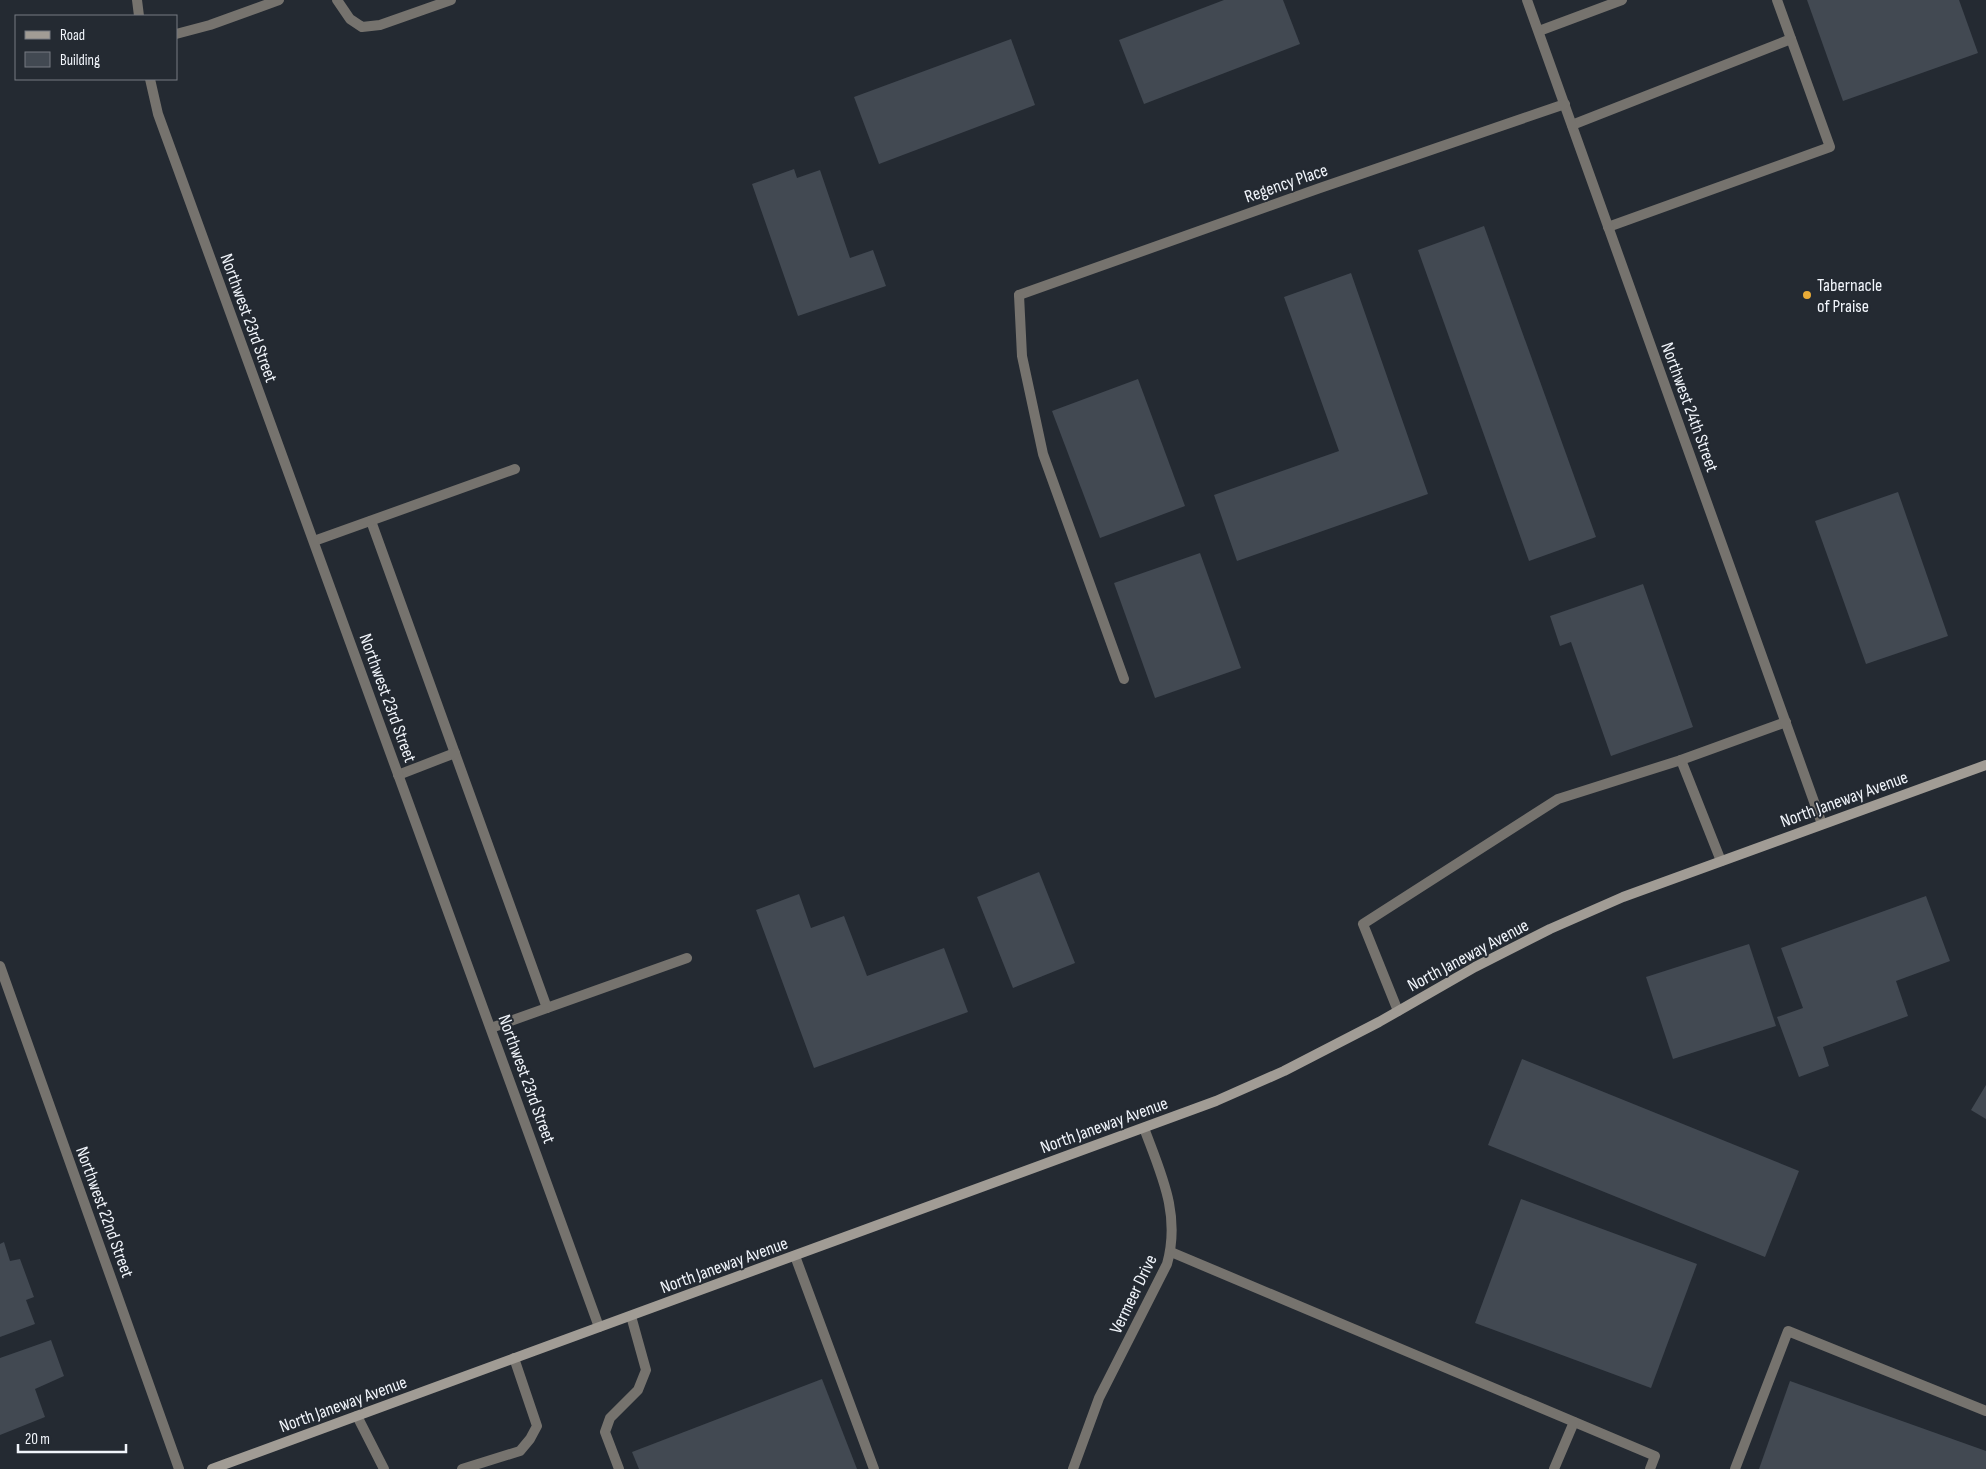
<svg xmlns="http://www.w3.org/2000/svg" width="1986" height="1469" viewBox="0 0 1986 1469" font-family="'Sofia Sans Condensed',sans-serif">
<rect width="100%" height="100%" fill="#242a32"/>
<g fill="#424952">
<polygon points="1224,0 1283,0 1300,44 1144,104 1119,40"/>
<polygon points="1807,0 1959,0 1978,53 1843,101"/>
<polygon points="1011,39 1035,105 879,164 854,97"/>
<polygon points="794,169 797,178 820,170 850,258 873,250 886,286 798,316 752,184"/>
<polygon points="1484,226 1596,537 1529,561 1418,250"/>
<polygon points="1351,273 1428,494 1237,561 1214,495 1339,451 1284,297"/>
<polygon points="1138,379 1185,506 1100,538 1052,411"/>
<polygon points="1898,492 1948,636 1866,664 1815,521"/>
<polygon points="1200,553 1241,668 1155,698 1114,583"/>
<polygon points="1643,584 1693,727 1611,756 1571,642 1560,646 1550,616"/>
<polygon points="1039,872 1075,963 1013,988 977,897"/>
<polygon points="799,894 811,928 844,916 867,976 944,948 968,1012 814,1068 756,910"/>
<polygon points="1926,896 1950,961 1896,981 1908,1016 1823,1047 1829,1066 1799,1077 1777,1017 1803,1008 1781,948"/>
<polygon points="1749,944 1776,1026 1673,1059 1646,977"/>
<polygon points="1522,1059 1799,1171 1765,1257 1488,1145"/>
<polygon points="1986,1085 1986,1119 1971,1110"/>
<polygon points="1521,1199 1697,1264 1651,1388 1475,1323"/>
<polygon points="4,1242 10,1261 20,1259 34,1297 26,1300 35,1324 0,1337 0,1244"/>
<polygon points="51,1340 64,1376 35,1389 45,1417 0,1435 0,1358"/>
<polygon points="822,1379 857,1469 639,1469 632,1452"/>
<polygon points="1790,1381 1986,1451 1986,1469 1759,1469"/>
</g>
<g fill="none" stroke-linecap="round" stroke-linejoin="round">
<g stroke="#76736e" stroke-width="10">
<polyline points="337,0 350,19 362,27 380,25 451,0"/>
<polyline points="1539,31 1622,0"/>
<polyline points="1572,125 1791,39"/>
<polyline points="1608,227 1830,147 1777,0"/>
<polyline points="1019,295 1022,356 1043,454 1124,679"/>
<polyline points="371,521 547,1008"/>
<polyline points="314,541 515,469"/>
<polyline points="398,775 455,753"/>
<polyline points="1721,861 1681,760 1786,722"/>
<polyline points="1398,1011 1363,924 1558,799 1681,760"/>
<polyline points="491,1028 687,958"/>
<polyline points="1171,1252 1655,1456 1650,1469"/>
<polyline points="795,1256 874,1469"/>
<polyline points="357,1416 384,1469"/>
<polyline points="462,1469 520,1451 530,1439 537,1426 514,1358"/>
<polyline points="619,1469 605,1432 610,1418 638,1390 646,1370 631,1316"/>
<polyline points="1554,1469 1574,1422"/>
<polyline points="1735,1469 1788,1331 1986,1411"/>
</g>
<g stroke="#76736e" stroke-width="10">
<polyline points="137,0 139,16"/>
<polyline points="1527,0 1822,824"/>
<polyline points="176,34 210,25 279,0"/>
<polyline points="150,79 158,114 599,1327"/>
<polyline points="1019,295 1320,188 1565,104"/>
<polyline points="0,966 179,1469"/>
<path d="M1073,1469L1099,1398L1167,1264C1181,1214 1161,1174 1144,1128"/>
</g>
<polyline stroke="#a19c95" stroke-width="10" points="212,1469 1216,1101 1284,1071 1379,1022 1475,967 1550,929 1623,897 1986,765"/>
</g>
<circle fill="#e9ab37" stroke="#242a32" stroke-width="2" cx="1807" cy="295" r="5"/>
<g text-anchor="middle" stroke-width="4" stroke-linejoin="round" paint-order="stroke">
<g font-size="18" fill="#f1f5fb" stroke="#242a32">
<text transform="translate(1286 183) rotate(-19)" y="6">Regency Place</text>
<text transform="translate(249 318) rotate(70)" y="6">Northwest 23rd Street</text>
<text transform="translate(1690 407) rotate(70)" y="6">Northwest 24th Street</text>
<text transform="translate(388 698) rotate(70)" y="6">Northwest 23rd Street</text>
<text transform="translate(1844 799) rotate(-20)" y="6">North Janeway Avenue</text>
<text transform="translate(1468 955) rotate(-28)" y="6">North Janeway Avenue</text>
<text transform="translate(527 1079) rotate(70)" y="6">Northwest 23rd Street</text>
<text transform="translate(1104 1125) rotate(-20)" y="6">North Janeway Avenue</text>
<text transform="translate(105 1212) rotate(70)" y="6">Northwest 22nd Street</text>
<text transform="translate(724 1265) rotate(-20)" y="6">North Janeway Avenue</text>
<text transform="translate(1133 1294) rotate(-64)" y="6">Vermeer Drive</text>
<text transform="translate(343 1404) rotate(-20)" y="6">North Janeway Avenue</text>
</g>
<g font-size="18" fill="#f1f5fb" stroke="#242a32" text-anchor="start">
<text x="1817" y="291">Tabernacle<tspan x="1817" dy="21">of Praise</tspan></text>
</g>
</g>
<rect x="15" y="15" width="162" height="65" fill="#242a32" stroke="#767b82"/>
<rect x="25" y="31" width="25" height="8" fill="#a19c95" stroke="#767b82"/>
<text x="60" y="40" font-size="15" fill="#f1f5fb">Road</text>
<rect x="25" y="52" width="25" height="15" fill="#424952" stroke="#767b82"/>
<text x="60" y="65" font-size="15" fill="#f1f5fb">Building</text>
<path d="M18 1444v8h108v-8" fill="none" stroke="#f1f5fb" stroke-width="2.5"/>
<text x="25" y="1444" font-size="15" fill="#f1f5fb" stroke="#242a32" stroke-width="4" paint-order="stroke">20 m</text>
</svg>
